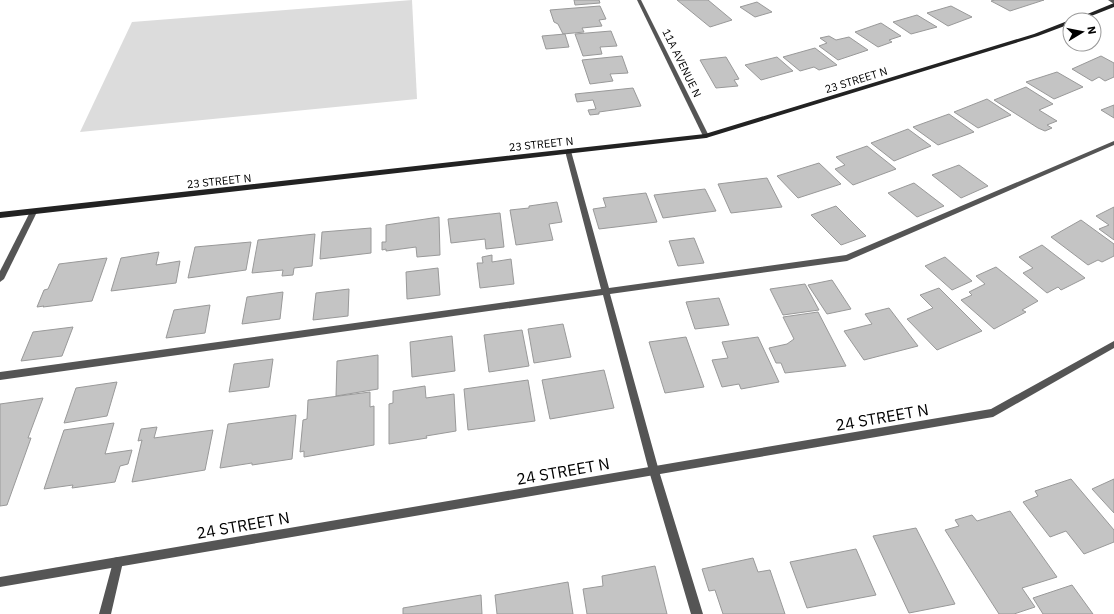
<svg xmlns="http://www.w3.org/2000/svg" width="1114" height="614" viewBox="0 0 1114 614" font-family="'IBM Plex Sans',sans-serif">
<rect width="100%" height="100%" fill="#fff"/>
<polygon fill="#dcdcdc" points="412,0 417,99 80,132 132,22"/>
<g fill="#c4c4c4" stroke="#999">
<polygon points="574,0 599,0 600,3 575,5"/>
<polygon points="677,0 708,0 732,20 710,27"/>
<polygon points="995,0 1044,0 1010,11 991,1"/>
<polygon points="757,2 772,12 755,17 740,7"/>
<polygon points="600,6 606,19 599,20 602,26 582,28 584,32 563,34 558,24 554,22 550,10"/>
<polygon points="951,6 972,17 948,26 927,13"/>
<polygon points="917,15 937,27 911,34 893,22"/>
<polygon points="881,23 901,36 889,40 892,42 878,47 855,32"/>
<polygon points="611,31 617,46 600,47 602,54 583,56 575,34"/>
<polygon points="565,34 569,47 546,49 542,36"/>
<polygon points="829,36 836,40 849,37 868,50 838,60 819,46 827,43 820,38"/>
<polygon points="815,48 837,65 819,70 814,67 800,71 783,57"/>
<polygon points="622,56 628,73 610,74 613,81 590,84 582,60"/>
<polygon points="1101,56 1114,63 1114,77 1105,81 1099,77 1092,81 1072,69"/>
<polygon points="726,57 739,79 734,80 738,86 716,88 700,60"/>
<polygon points="777,57 793,71 761,80 745,65"/>
<polygon points="1057,72 1083,87 1054,99 1026,82"/>
<polygon points="1026,87 1053,104 1039,110 1057,121 1047,125 1052,128 1045,131 1038,128 994,100"/>
<polygon points="633,88 641,106 599,112 599,114 590,115 588,110 596,109 593,100 577,102 575,94"/>
<polygon points="987,99 1011,115 978,128 954,112"/>
<polygon points="1114,105 1114,118 1101,110"/>
<polygon points="949,114 974,132 938,145 913,127"/>
<polygon points="908,129 931,146 894,161 871,143"/>
<polygon points="867,146 896,169 853,185 835,169 845,165 836,157"/>
<polygon points="819,163 841,184 798,198 777,176"/>
<polygon points="959,165 988,186 961,198 932,175"/>
<polygon points="767,178 782,207 731,213 718,184"/>
<polygon points="914,183 944,206 917,217 888,193"/>
<polygon points="705,189 716,211 663,218 654,195"/>
<polygon points="646,193 657,222 599,229 593,209 606,207 603,198"/>
<polygon points="557,202 562,222 549,224 553,240 516,245 510,210 529,208 529,206"/>
<polygon points="836,206 866,236 841,245 811,215"/>
<polygon points="1114,207 1114,240 1099,229 1109,225 1096,216"/>
<polygon points="500,213 504,247 486,249 485,239 451,243 448,219"/>
<polygon points="439,217 440,255 417,257 416,247 386,251 386,249 382,250 382,242 386,242 386,225"/>
<polygon points="1081,220 1114,244 1114,256 1102,262 1098,260 1088,265 1051,237"/>
<polygon points="371,228 371,253 320,259 322,232"/>
<polygon points="315,234 312,266 294,268 293,275 282,276 283,270 252,273 258,240"/>
<polygon points="694,238 704,263 678,266 669,241"/>
<polygon points="251,242 246,270 188,278 195,247"/>
<polygon points="1042,245 1085,278 1061,290 1058,287 1047,293 1023,273 1033,268 1019,257"/>
<polygon points="159,252 156,265 180,261 176,283 111,291 121,258"/>
<polygon points="492,255 492,262 511,259 514,284 480,288 477,263 483,263 482,257"/>
<polygon points="945,257 972,281 952,290 925,266"/>
<polygon points="107,258 92,301 43,307 44,306 37,307 44,290 48,289 59,264"/>
<polygon points="996,267 1038,301 1022,310 1026,312 994,329 961,300 972,295 969,292 985,284 976,276"/>
<polygon points="438,268 440,295 407,299 406,272"/>
<polygon points="832,280 851,309 827,314 808,285"/>
<polygon points="805,284 819,310 783,315 770,289"/>
<polygon points="939,288 982,331 937,350 907,319 933,308 920,295"/>
<polygon points="349,289 348,316 313,320 316,293"/>
<polygon points="283,292 280,319 242,324 247,297"/>
<polygon points="719,298 729,325 695,329 686,302"/>
<polygon points="210,305 205,333 166,338 174,310"/>
<polygon points="889,308 918,346 864,360 844,331 872,324 865,314"/>
<polygon points="818,312 846,366 785,373 781,363 776,363 769,348 787,344 794,339 783,317"/>
<polygon points="563,324 571,357 534,363 528,329"/>
<polygon points="73,327 62,356 21,361 33,332"/>
<polygon points="522,330 529,366 489,372 484,335"/>
<polygon points="452,336 455,371 412,377 410,342"/>
<polygon points="686,337 704,387 665,393 649,342"/>
<polygon points="758,337 779,382 741,389 739,384 722,387 712,360 728,358 722,342"/>
<polygon points="378,355 378,389 336,396 337,361"/>
<polygon points="273,359 269,387 229,392 234,364"/>
<polygon points="604,370 614,408 550,419 542,380"/>
<polygon points="528,380 535,421 468,430 464,389"/>
<polygon points="117,382 107,416 64,423 76,388"/>
<polygon points="425,386 426,398 454,394 456,431 426,436 427,438 389,444 389,404 393,403 393,391"/>
<polygon points="370,392 370,407 374,406 374,445 304,457 304,451 300,452 303,420 307,419 308,400"/>
<polygon points="43,398 28,438 31,438 7,505 0,506 0,404"/>
<polygon points="296,415 292,459 252,465 252,463 220,468 228,424"/>
<polygon points="114,423 105,454 132,450 128,464 120,466 115,482 72,488 73,485 44,489 64,430"/>
<polygon points="157,427 154,438 213,430 205,470 132,482 142,440 138,441 141,429"/>
<polygon points="1071,479 1114,530 1114,542 1084,554 1066,531 1050,537 1023,502 1038,496 1035,491"/>
<polygon points="1114,479 1114,513 1092,489"/>
<polygon points="1010,511 1057,577 1022,588 1035,607 1014,614 999,614 945,530 959,526 955,520 972,515 977,521"/>
<polygon points="916,528 955,604 909,613 873,536"/>
<polygon points="856,549 876,595 807,608 790,562"/>
<polygon points="753,558 758,572 770,570 785,614 723,614 715,590 709,591 702,569"/>
<polygon points="655,566 667,614 587,614 583,589 603,586 602,576"/>
<polygon points="568,582 573,614 497,614 495,595"/>
<polygon points="1072,585 1093,614 1043,614 1033,598"/>
<polygon points="481,595 482,614 403,614 403,608"/>
</g>
<g fill="none" stroke-linecap="round" stroke-linejoin="round">
<g fill="#555" fill-rule="evenodd">
<polygon points="1114,141 1114,145 847,261 610,294 659,471 703,614 691,614 649,471 603,295 0,380 0,372 601,289 565,151 568,149 571,151 609,288 846,255"/>
<polygon points="118,557 122,558 123,562 111,614 99,614 113,562 114,558"/>
</g>
<g fill="#555" fill-rule="evenodd">
<polygon points="637,0 641,0 709,136 708,137 706,138 703,136"/>
<polygon points="1108,0 1114,0 1114,4"/>
<polygon points="31,210 35,210 37,212 4,279 0,282 0,271"/>
<polygon points="1114,341 1114,348 993,417 0,587 0,577 991,409"/>
</g>
<g fill="#222" fill-rule="evenodd">
<polygon points="1114,3 1114,7 1081,20 1073,20"/>
<polygon points="1070,20 1070,24 1038,36 706,138 0,218 0,212 705,134 1034,34"/>
</g>
</g>
<g text-anchor="middle" stroke-width="3" stroke-linejoin="round" paint-order="stroke">
<g font-size="11" fill="#000" stroke="#fff">
<text transform="translate(682 63) rotate(64)" y="4">11A AVENUE N</text>
<text transform="translate(856 80) rotate(-17)" y="4">23 STREET N</text>
<text transform="translate(541 144) rotate(-6)" y="4">23 STREET N</text>
<text transform="translate(219 181) rotate(-6)" y="4">23 STREET N</text>
</g>
<g font-size="16" fill="#000" stroke="#fff">
<text transform="translate(882 417) rotate(-10)" y="6">24 STREET N</text>
<text transform="translate(563 471) rotate(-10)" y="6">24 STREET N</text>
<text transform="translate(243 525) rotate(-10)" y="6">24 STREET N</text>
</g>
</g>
<g transform="translate(1082 32) rotate(80)"><circle r="19" fill="#ffffff" stroke="#999999"/>
<path d="M0-3L7 15L0 10L-7 15Z" fill="#000000"/>
<text y="-6" font-size="11" font-weight="bold" text-anchor="middle" fill="#000000">N</text>
</g>
</svg>
